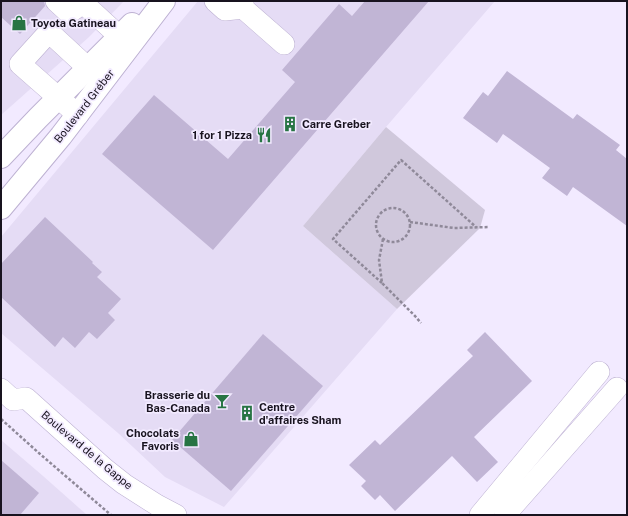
<svg xmlns="http://www.w3.org/2000/svg" width="628" height="516" viewBox="0 0 628 516" font-family="'Public Sans',sans-serif">
<rect width="100%" height="100%" fill="#f2eaff"/>
<g fill="#e5dcf5">
<polygon points="1,1 124,1 89,37 1,115"/>
<polygon points="198,1 495,1 386,127 303,226 397,309 224,507 165,477 118,433 1,333 1,237"/>
<polygon points="1,440 43,476 87,515 1,515"/>
</g>
<polygon fill="#d0c8dc" points="386,127 485,210 480,228 397,309 303,226"/>
<g fill="#c1b5d5">
<polygon points="1,1 44,1 45,6 20,34 1,17"/>
<polygon points="365,1 429,1 213,250 102,154 154,95 228,159 295,82 282,70 339,4 352,16"/>
<polygon points="507,71 573,119 577,114 620,145 616,150 627,159 627,226 573,187 567,196 542,178 550,168 503,134 497,143 463,118 483,92 488,96"/>
<polygon points="45,217 93,262 92,263 102,272 97,277 121,299 108,313 115,320 97,339 89,332 75,348 63,337 55,347 1,297 1,264"/>
<polygon points="485,332 532,381 474,437 498,462 477,482 452,456 395,511 380,495 375,500 361,486 366,481 349,465 375,440 380,445 473,356 467,350"/>
<polygon points="263,334 323,386 231,491 172,440"/>
<polygon points="1,460 39,493 20,515 1,515"/>
</g>
<g fill="none" stroke-linecap="round" stroke-linejoin="round">
<defs>
<g id="minor">
<polyline points="56,1 69,13 83,3 130,46"/>
<polyline points="215,1 225,10 243,8"/>
<polyline points="243,1 243,8 284,44"/>
<polyline points="78,115 20,64 49,32 101,80"/>
<polyline points="1,389 13,400 26,398 105,469 124,484 157,505 176,515"/>
<polyline points="480,515 599,372"/>
<polyline points="505,515 617,388"/>
</g>
<g id="major">
<polyline points="1,157 38,118 132,24"/>
<polyline points="1,208 61,136 164,1"/>
</g>
</defs>
<use href="#minor" stroke="#bdb1d2" stroke-width="22"/>
<use href="#major" stroke="#bdb1d2" stroke-width="24"/>
<g stroke="#8f8999" stroke-width="2.5" stroke-dasharray="3 2" stroke-linecap="butt">
<circle cx="393" cy="225" r="17"/>
<polyline points="410,222 454,228 489,227"/>
<polyline points="383,239 379,260 382,283 415,316 421,323"/>
<polyline points="382,283 333,239 401,160 476,227"/>
<polyline points="1,419 40,454 111,515"/>
</g>
<use href="#minor" stroke="#fff" stroke-width="21"/>
<use href="#major" stroke="#fff" stroke-width="22"/>
</g>
<defs>
<symbol id="shop-bare" viewBox="-9 -9 18 18"><path d="M-5-2.5h2.3a2.7 3.5 0 0 1 5.4 0H5L5.5 6h-11ZM-1.5-2.5h3a1.5 2.3 0 0 0-3 0Z" fill="#277443" stroke="#f2eaff" stroke-width="2.5" paint-order="stroke"/></symbol>
<symbol id="building-bare" viewBox="-9 -9 18 18"><path d="M-4-6H4V6H1V3H-1V6H-4ZM-2.5-4.3h1.7v1.8h-1.7ZM.8-4.3h1.7v1.8H.8ZM-2.5-1h1.7V.8h-1.7ZM.8-1h1.7V.8H.8Z" fill="#277443" stroke="#f2eaff" stroke-width="2.5" paint-order="stroke"/></symbol>
<symbol id="restaurant-bare" viewBox="-9 -9 18 18"><path d="M-5-6h1v4h1v-4h1v4h1v-4h1v5L-1.5 .5V6h-2V.5L-5-1ZM5-6V6H3V1.5H1.5Q1.5-4 5-6Z" fill="#277443" stroke="#f2eaff" stroke-width="2.5" paint-order="stroke"/></symbol>
<symbol id="bar-bare" viewBox="-9 -9 18 18"><path d="M-6-5H6L.8 .8V4.5H3.5V6h-7V4.5H-.8V.8Z" fill="#277443" stroke="#f2eaff" stroke-width="2.5" paint-order="stroke"/></symbol>
</defs>
<g fill-rule="evenodd">
<use href="#shop-bare" x="8" y="12" width="22" height="22"/>
<use href="#building-bare" x="279" y="113" width="22" height="22"/>
<use href="#restaurant-bare" x="253" y="124" width="22" height="22"/>
<use href="#bar-bare" x="211" y="390" width="22" height="22"/>
<use href="#building-bare" x="236" y="402" width="22" height="22"/>
<use href="#shop-bare" x="180" y="428" width="22" height="22"/>
</g>
<g text-anchor="middle" stroke-width="3.5" stroke-linejoin="round" paint-order="stroke">
<g font-size="11" font-weight="bold" fill="#18131f" stroke="#f2eaff" text-anchor="start">
<text x="31" y="27">Toyota Gatineau</text>
<text x="302" y="128">Carre Greber</text>
<text x="252" y="139" text-anchor="end">1 for 1 Pizza</text>
<text x="210" y="399" text-anchor="end">Brasserie du<tspan x="210" dy="13">Bas-Canada</tspan></text>
<text x="259" y="411">Centre<tspan x="259" dy="13">d'affaires Sham</tspan></text>
<text x="179" y="437" text-anchor="end">Chocolats<tspan x="179" dy="13">Favoris</tspan></text>
</g>
<g font-size="11" fill="#18131f" stroke="#f2eaff">
<text transform="translate(84 106) rotate(-52)" y="4">Boulevard Gréber</text>
<text transform="translate(87 450) rotate(40)" y="4">Boulevard de la Gappe</text>
</g>
</g>
<rect width="628" height="516" fill="none" stroke="#18131f" stroke-width="4"/>
</svg>
